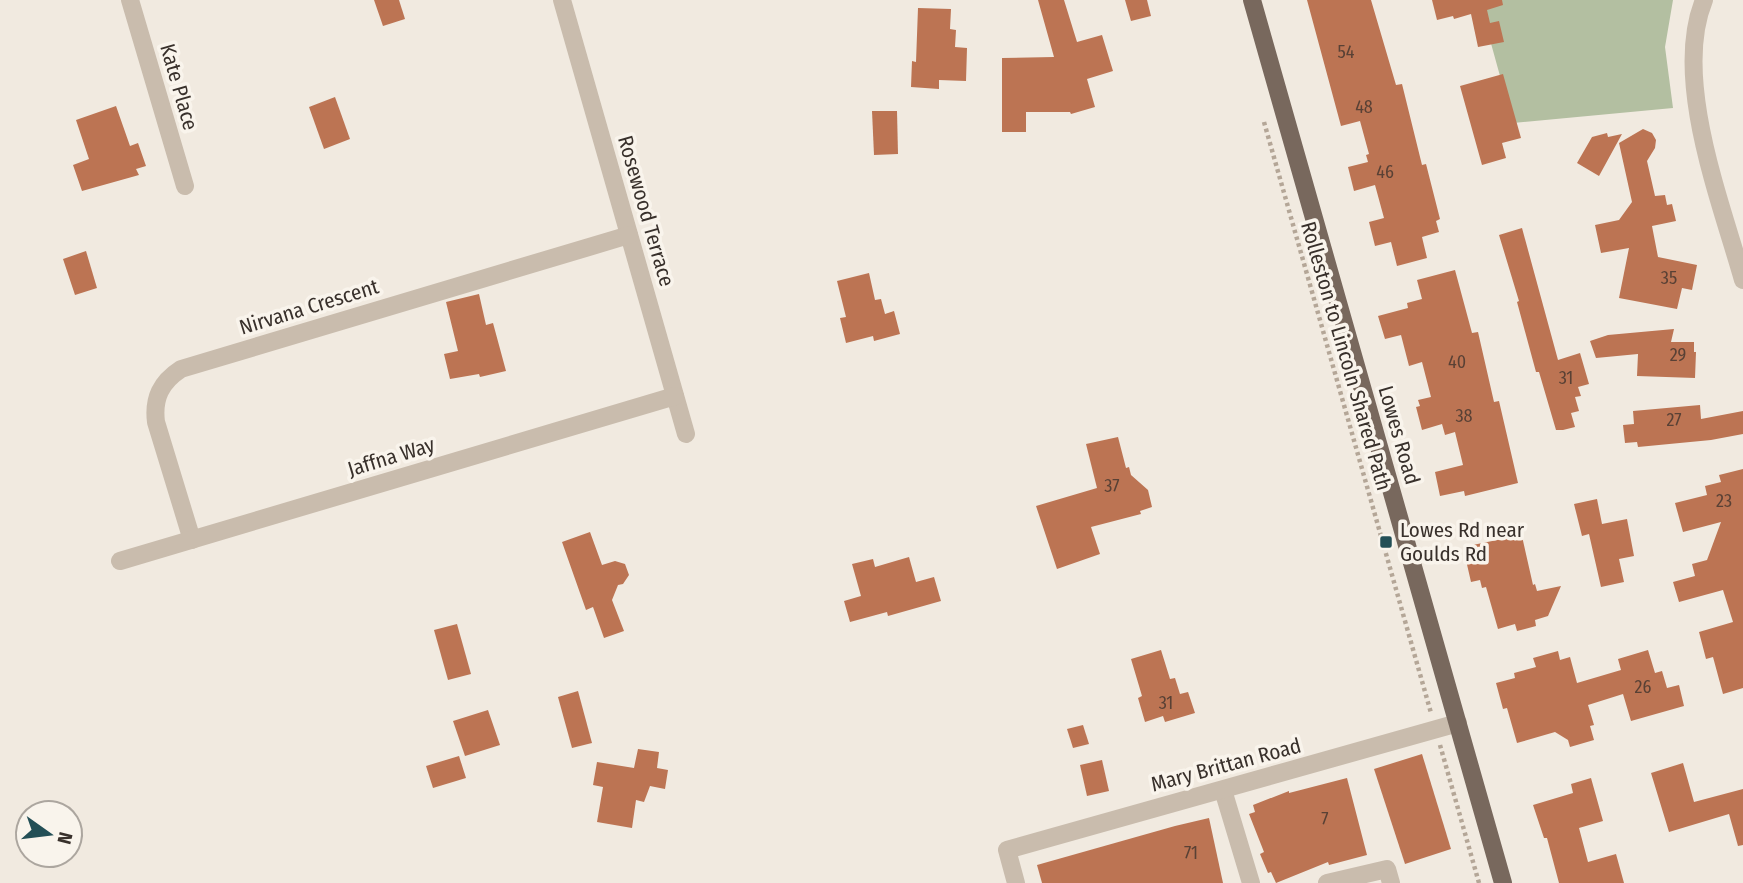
<svg xmlns="http://www.w3.org/2000/svg" width="1743" height="883" viewBox="0 0 1743 883" font-family="'Fira Sans Condensed',sans-serif">
<rect width="100%" height="100%" fill="#f1eae0"/>
<polygon fill="#b3bfa1" points="1479,0 1673,0 1665,47 1673,108 1513,123"/>
<g fill="#bc7453">
<polygon points="374,0 399,0 405,19 383,26"/>
<polygon points="1038,0 1064,0 1077,42 1102,35 1113,71 1087,79 1095,107 1071,114 1070,112 1026,112 1026,132 1002,132 1002,58 1054,57"/>
<polygon points="1125,0 1147,0 1151,16 1131,21"/>
<polygon points="1307,0 1371,0 1396,85 1402,84 1422,165 1426,164 1440,219 1436,221 1439,232 1422,237 1427,258 1397,266 1391,242 1375,246 1369,222 1384,218 1375,185 1354,191 1348,167 1368,162 1366,155 1369,154 1360,121 1341,126"/>
<polygon points="1432,0 1502,0 1503,5 1487,10 1490,23 1499,21 1504,42 1478,47 1471,14 1454,19 1453,16 1437,20"/>
<polygon points="918,8 951,9 950,29 956,30 955,47 967,48 966,81 939,80 939,89 911,87 912,61 916,62"/>
<polygon points="1503,74 1521,138 1502,143 1506,158 1482,165 1460,86"/>
<polygon points="335,97 350,139 324,149 309,107"/>
<polygon points="116,106 130,146 138,143 146,166 136,169 139,175 82,191 73,165 89,159 76,120"/>
<polygon points="872,111 897,111 898,154 874,155"/>
<polygon points="1643,129 1652,133 1656,140 1655,148 1647,161 1655,196 1665,195 1667,205 1672,204 1676,221 1652,226 1658,257 1697,265 1692,290 1682,288 1677,309 1619,298 1629,248 1601,253 1595,225 1619,220 1632,202 1619,143"/>
<polygon points="1607,133 1608,137 1622,134 1599,176 1577,163 1592,137"/>
<polygon points="1522,228 1558,360 1580,353 1589,384 1578,387 1581,396 1575,397 1579,411 1571,413 1575,427 1563,430 1556,430 1539,372 1536,372 1517,302 1519,301 1499,235"/>
<polygon points="86,251 97,288 75,295 63,259"/>
<polygon points="1455,270 1472,333 1478,332 1494,402 1499,401 1518,483 1465,496 1464,491 1440,496 1435,472 1463,465 1455,432 1445,435 1442,424 1422,430 1416,407 1420,406 1418,400 1431,397 1422,362 1409,366 1401,335 1385,339 1378,316 1408,308 1407,303 1422,299 1417,280"/>
<polygon points="869,273 875,300 881,299 885,314 894,311 900,334 874,341 873,336 846,343 840,318 846,317 837,281"/>
<polygon points="479,294 486,325 493,323 506,371 480,377 479,374 450,379 444,354 458,351 446,302"/>
<polygon points="1674,329 1671,342 1694,342 1694,352 1696,352 1695,378 1637,376 1638,354 1596,358 1590,341 1608,335"/>
<polygon points="1700,405 1701,419 1743,411 1743,434 1711,440 1638,447 1637,442 1625,443 1623,425 1634,424 1633,411"/>
<polygon points="1118,437 1126,468 1129,467 1131,475 1148,490 1152,507 1140,511 1141,514 1091,527 1100,554 1057,569 1036,506 1097,488 1086,444"/>
<polygon points="1743,469 1743,688 1723,694 1713,657 1706,659 1699,632 1733,622 1723,590 1679,602 1673,582 1695,576 1692,564 1707,560 1721,522 1683,532 1675,503 1707,495 1705,486 1721,482 1719,475"/>
<polygon points="1597,499 1602,524 1627,519 1634,556 1619,559 1624,582 1601,587 1589,534 1582,536 1574,504"/>
<polygon points="1519,523 1533,585 1535,584 1537,591 1561,586 1548,616 1535,620 1536,626 1517,631 1515,624 1498,629 1486,587 1482,588 1480,580 1471,582 1463,547 1502,539 1499,527"/>
<polygon points="590,532 602,565 615,561 625,564 629,575 623,584 618,585 612,600 624,631 604,638 593,607 586,610 562,542"/>
<polygon points="909,557 916,582 934,577 941,601 888,616 887,612 850,622 844,601 861,596 852,564 873,559 875,567"/>
<polygon points="457,624 471,674 448,680 434,630"/>
<polygon points="1161,650 1170,679 1175,678 1180,694 1188,692 1195,713 1165,722 1163,716 1145,722 1138,698 1142,696 1131,659"/>
<polygon points="1648,650 1655,673 1662,671 1667,688 1679,685 1684,706 1631,721 1623,694 1588,705 1594,725 1590,726 1594,740 1570,747 1568,740 1555,732 1517,743 1507,708 1503,709 1496,683 1515,678 1514,673 1536,667 1533,658 1558,651 1560,660 1570,657 1577,683 1621,670 1618,659"/>
<polygon points="578,691 592,743 572,748 558,697"/>
<polygon points="488,710 500,745 465,756 453,721"/>
<polygon points="1083,725 1089,744 1073,748 1067,729"/>
<polygon points="638,749 659,752 657,768 668,770 665,789 650,786 644,802 636,800 632,828 597,822 603,787 593,785 597,762 634,768"/>
<polygon points="1422,754 1451,849 1405,864 1374,769"/>
<polygon points="459,756 466,778 433,788 426,766"/>
<polygon points="1102,760 1109,791 1087,796 1080,765"/>
<polygon points="1683,763 1694,802 1743,789 1743,845 1738,846 1729,814 1669,832 1651,773"/>
<polygon points="1347,778 1367,855 1329,865 1328,862 1276,883 1271,872 1268,873 1260,854 1264,852 1249,814 1255,812 1253,805 1289,791 1289,793"/>
<polygon points="1591,778 1603,821 1579,828 1588,862 1616,854 1624,883 1559,883 1547,838 1544,838 1533,805 1573,793 1571,784"/>
<polygon points="1209,818 1223,883 1042,883 1037,865 1175,826"/>
</g>
<g fill="none" stroke-linecap="round" stroke-linejoin="round">
<g stroke="#b4a697" stroke-width="4.5" stroke-dasharray="3.5 3.5" stroke-linecap="butt">
<polyline points="1264,122 1431,713"/>
<polyline points="1440,745 1479,883"/>
</g>
<g stroke="#c9bcad" stroke-width="18">
<polyline points="130,0 185,186"/>
<polyline points="562,0 686,434"/>
<path d="M1704,0C1672,78 1721,202 1743,280"/>
<path d="M192,540L156,422C153,398 161,382 181,369L629,235"/>
<polyline points="120,561 675,396"/>
<polyline points="1223,790 1251,883"/>
<polyline points="1016,883 1007,850 1458,723"/>
<polyline points="1327,883 1387,869 1391,883"/>
</g>
<polyline stroke="#78685d" stroke-width="18" points="1252,0 1503,883"/>
</g>
<rect fill="#234f56" stroke="#f9f4ec" stroke-width="2.5" x="1379" y="535" width="14" height="14" rx="3.5"/>
<g text-anchor="middle" stroke-width="7" stroke-linejoin="round" paint-order="stroke">
<g font-size="18" fill="#594135">
<text x="1346" y="58">54</text>
<text x="1364" y="113">48</text>
<text x="1385" y="178">46</text>
<text x="1669" y="284">35</text>
<text x="1678" y="361">29</text>
<text x="1457" y="368">40</text>
<text x="1566" y="384">31</text>
<text x="1464" y="422">38</text>
<text x="1674" y="426">27</text>
<text x="1112" y="492">37</text>
<text x="1724" y="507">23</text>
<text x="1643" y="693">26</text>
<text x="1166" y="709">31</text>
<text x="1325" y="825">7</text>
<text x="1191" y="859">71</text>
</g>
<g font-size="21" fill="#38302b" stroke="#f9f4ec">
<text transform="translate(179 87) rotate(74)" y="7">Kate Place</text>
<text transform="translate(646 211) rotate(74)" y="7">Rosewood Terrace</text>
<text transform="translate(309 307) rotate(-17)" y="7">Nirvana Crescent</text>
<text transform="translate(1346 356) rotate(74)" y="7">Rolleston to Lincoln Shared Path</text>
<text transform="translate(1399 435) rotate(74)" y="7">Lowes Road</text>
<text transform="translate(391 457) rotate(-17)" y="7">Jaffna Way</text>
<text transform="translate(1226 765) rotate(-15)" y="7">Mary Brittan Road</text>
</g>
<g font-size="21" fill="#38302b" stroke="#f9f4ec" text-anchor="start">
<text x="1400" y="537">Lowes Rd near<tspan x="1400" dy="24">Goulds Rd</tspan></text>
</g>
</g>
<g transform="translate(49 834) rotate(104)"><circle r="33" fill="#f9f4ec" stroke="#aca69f" stroke-width="2"/>
<path d="M0-5L12 26L0 18L-12 26Z" fill="#234f56"/>
<text y="-10" font-size="19" font-weight="bold" text-anchor="middle" fill="#38302b">N</text>
</g>
</svg>
